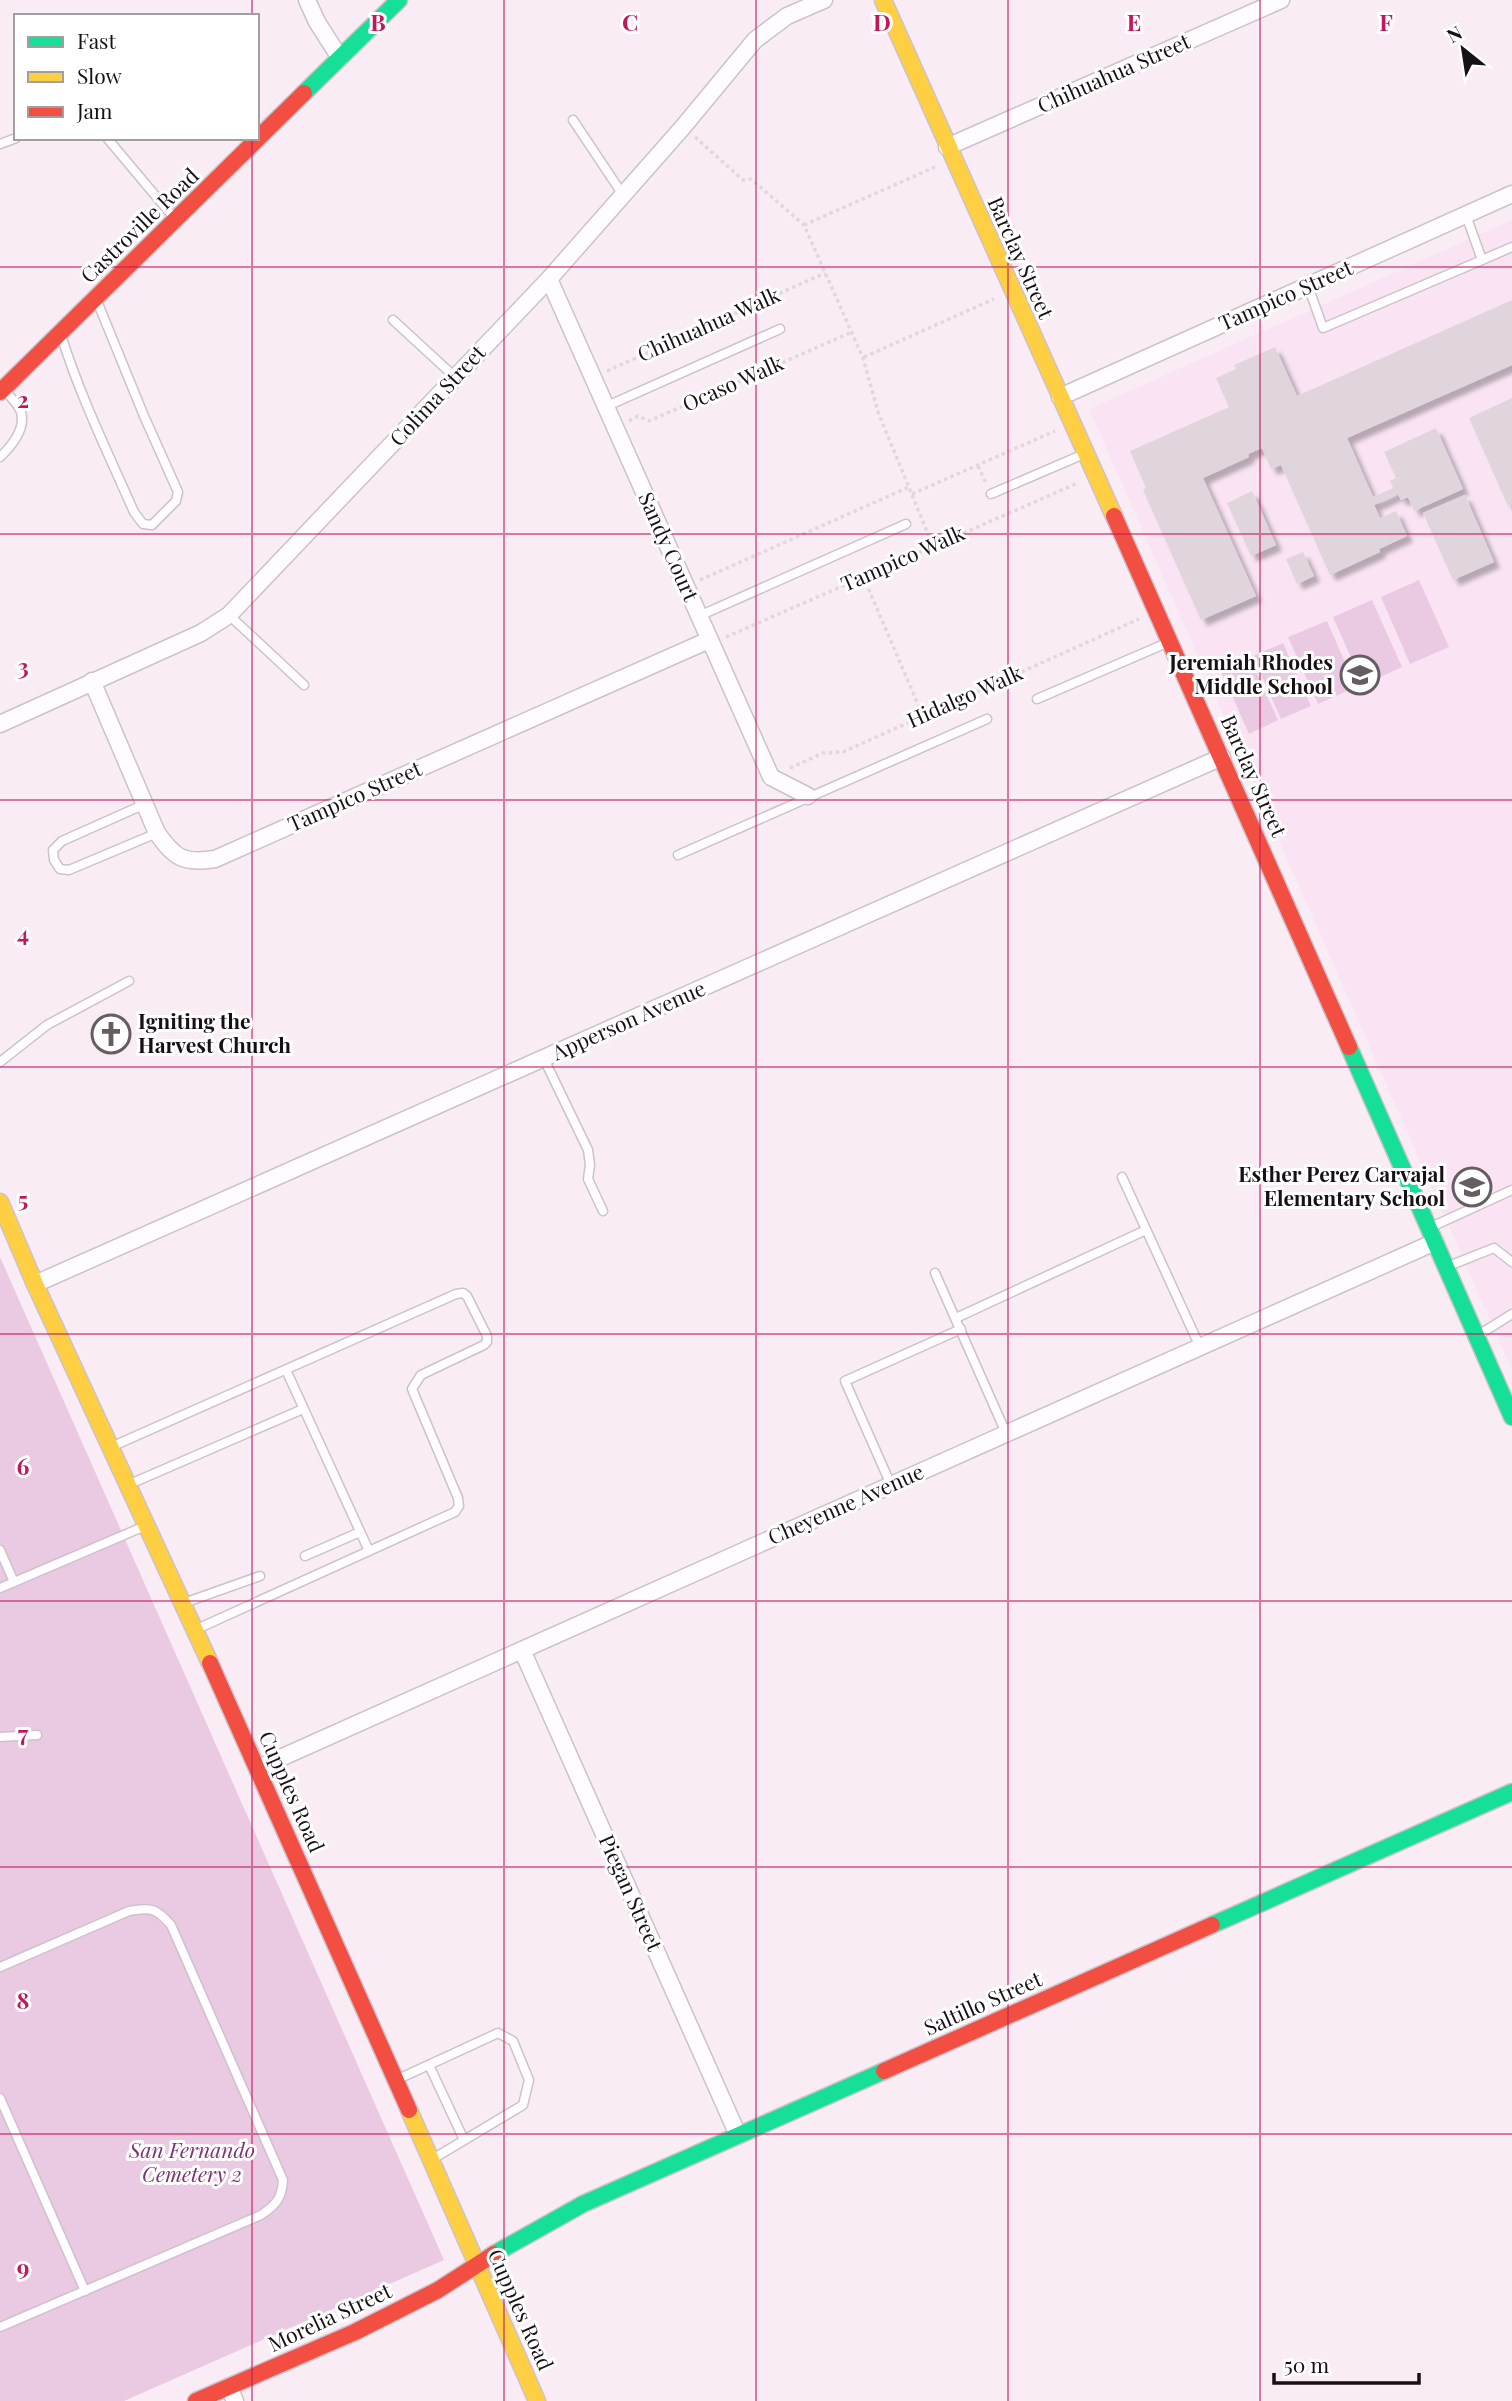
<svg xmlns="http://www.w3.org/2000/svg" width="1512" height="2401" viewBox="0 0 1512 2401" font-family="'Playfair Display',serif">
<defs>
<filter id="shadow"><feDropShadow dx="6" dy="6" stdDeviation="2" flood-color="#0004"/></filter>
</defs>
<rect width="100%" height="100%" fill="#f9ecf5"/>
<polygon fill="#fae4f4" points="1512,220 1512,1370 1089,409"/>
<g fill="#eacae2">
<polygon points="1419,580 1449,647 1410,664 1381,597"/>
<polygon points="1372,600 1402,667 1363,685 1333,617"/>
<polygon points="1327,621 1356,687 1318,704 1288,637"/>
<polygon points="1283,643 1311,706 1281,719 1253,656"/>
<polygon points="1250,658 1278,720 1249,734 1221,671"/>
<polygon points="0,1257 444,2260 124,2401 0,2401"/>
</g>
<g fill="#e0d5dd" filter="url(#shadow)">
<polygon points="1512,300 1512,365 1347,438 1373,497 1393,488 1390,481 1396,478 1384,452 1436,428 1463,489 1414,511 1408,497 1401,500 1398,494 1374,505 1380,518 1396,511 1407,536 1379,549 1380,552 1330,575 1281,465 1271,469 1262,448 1248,454 1249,457 1203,478 1256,596 1201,620 1143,490 1146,488 1130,451 1229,407 1216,378 1236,369 1234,365 1275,347 1297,396"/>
<polygon points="1512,398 1512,504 1508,506 1469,418"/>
<polygon points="1252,491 1276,545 1251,556 1227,503"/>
<polygon points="1465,495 1494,562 1453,580 1423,513"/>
<polygon points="1303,552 1314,576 1297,584 1286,559"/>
</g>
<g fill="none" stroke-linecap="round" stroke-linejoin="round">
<defs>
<g id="lane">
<polyline points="573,120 623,195"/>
<polyline points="107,138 175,219"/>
<polyline points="0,144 16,138"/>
<polyline points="1466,215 1482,260 1512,247"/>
<polyline points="1308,286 1323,328 1482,260"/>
<polyline points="393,320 456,378"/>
<path d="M61,335C80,396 108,453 134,512L143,524L152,525L176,501L178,492L144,416L97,301"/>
<polyline points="605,407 780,329"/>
<path d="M0,457C11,447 26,429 21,412C19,405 9,396 4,389"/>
<polyline points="991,494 1084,454"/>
<polyline points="229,615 304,685"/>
<polyline points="699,616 906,524"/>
<polyline points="1037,699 1169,642"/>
<polyline points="145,804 62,841 53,850 54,860 60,869 69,870 157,833"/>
<polyline points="678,855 987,719"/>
<polyline points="544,1059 588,1150 590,1165 588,1179 603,1211"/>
<polyline points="0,1062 47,1025 129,981"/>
<polyline points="1122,1177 1200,1347"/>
<polyline points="1429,1228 1512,1190"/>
<polyline points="1446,1267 1494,1248 1512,1262"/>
<polyline points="935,1273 1006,1433"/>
<polyline points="956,1318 1146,1230"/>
<polyline points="1477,1336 1512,1314"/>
<polyline points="286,1370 369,1551"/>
<polyline points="111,1447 456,1294 463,1293 467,1296 487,1336 487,1342 484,1345 421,1375 412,1389 458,1498 459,1506 455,1512 197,1629"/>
<polyline points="130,1484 303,1409"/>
<polyline points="891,1485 845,1381 961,1329"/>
<polyline points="0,1550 14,1582"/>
<polyline points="305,1556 360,1532"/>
<polyline points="0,1588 145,1526"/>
<polyline points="184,1603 260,1576"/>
<polyline points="0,1737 37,1735"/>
<path d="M0,1967L129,1911C151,1907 156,1908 171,1925L283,2180C282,2198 276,2205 261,2215L0,2327"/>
<polyline points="429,2065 464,2140"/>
<polyline points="396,2080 498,2033 513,2041 529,2080 523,2105 431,2160"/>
<polyline points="0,2098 85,2291"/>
</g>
<g id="street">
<polyline points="307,0 317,22 340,58"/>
<polyline points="947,147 1281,0"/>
<polyline points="549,279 771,777 808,796"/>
<polyline points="1060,397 1512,194"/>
<path d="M92,681L157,833C175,858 183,864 215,859L709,640"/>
<polyline points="0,724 201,633 229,615 549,279 683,127 755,40 787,16 824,0"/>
<polyline points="35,1284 1222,757"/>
<polyline points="522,1650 738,2135"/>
<polyline points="258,1768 1435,1242"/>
<polyline points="229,2387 235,2401"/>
</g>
<g id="fast">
<polyline points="304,93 399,0"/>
<polyline points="1349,1047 1512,1417"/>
<polyline points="1212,1925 1512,1792"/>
<polyline points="494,2254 583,2204 884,2071"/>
</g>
<g id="slow">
<polyline points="883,0 1114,516"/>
<polyline points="0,1202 35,1284 210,1663"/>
<polyline points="409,2110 537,2401"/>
</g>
<g id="jam">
<polyline points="0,392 304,93"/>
<polyline points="1114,516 1349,1047"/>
<polyline points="210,1663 409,2110"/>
<polyline points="884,2071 1212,1925"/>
<polyline points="196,2401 355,2332 438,2290 494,2254"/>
</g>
</defs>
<use href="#lane" stroke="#ccc2c9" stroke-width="11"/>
<use href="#street" stroke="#ccc2c9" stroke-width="19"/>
<use href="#fast" stroke="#ccc2c9" stroke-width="19"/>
<use href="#slow" stroke="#ccc2c9" stroke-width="19"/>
<use href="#jam" stroke="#ccc2c9" stroke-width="19"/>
<g stroke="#ded9dc" stroke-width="3.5" stroke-dasharray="3.5 3.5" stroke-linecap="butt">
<polyline points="695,137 743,180 751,179 804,225 863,358 878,412 933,546"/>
<polyline points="804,225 935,167"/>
<polyline points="864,357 994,299"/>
<polyline points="607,371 825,273"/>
<polyline points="629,421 638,416 649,421 852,332"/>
<polyline points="978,466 986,483"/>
<polyline points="912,494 1055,431"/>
<polyline points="863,576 923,716"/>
<polyline points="700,580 909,487"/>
<polyline points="726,637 1078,483"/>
<polyline points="790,768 823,753 843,752 1139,619"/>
</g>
<use href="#lane" stroke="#fefcfe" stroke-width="8"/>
<use href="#street" stroke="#fefcfe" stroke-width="16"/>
<use href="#fast" stroke="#16e098" stroke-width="16"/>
<use href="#slow" stroke="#ffcf43" stroke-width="16"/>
<use href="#jam" stroke="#f24e42" stroke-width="16"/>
</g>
<path fill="none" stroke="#c2185b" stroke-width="2" stroke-opacity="0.55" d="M252,0V16M504,0V2401M756,0V2401M1008,0V2401M1260,0V2401M252,138V2401M0,267H1512M0,534H1512M0,800H1512M0,1067H1512M0,1334H1512M0,1601H1512M0,1867H1512M0,2134H1512"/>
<defs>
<symbol id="school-ring" viewBox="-11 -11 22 22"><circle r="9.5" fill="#fff" stroke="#665d63" stroke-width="1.5"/><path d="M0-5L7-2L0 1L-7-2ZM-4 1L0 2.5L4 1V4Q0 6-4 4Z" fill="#665d63"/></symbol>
<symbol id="church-ring" viewBox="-11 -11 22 22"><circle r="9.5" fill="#fff" stroke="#665d63" stroke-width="1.5"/><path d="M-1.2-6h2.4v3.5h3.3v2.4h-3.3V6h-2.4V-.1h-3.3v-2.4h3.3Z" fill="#665d63"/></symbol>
</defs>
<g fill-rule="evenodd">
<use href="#school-ring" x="1338" y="653" width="44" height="44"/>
<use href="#church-ring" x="89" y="1012" width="44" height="44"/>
<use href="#school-ring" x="1450" y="1165" width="44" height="44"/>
</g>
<g text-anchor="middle" stroke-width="6" stroke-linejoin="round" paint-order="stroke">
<g font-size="21" fill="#171015" stroke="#fff">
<text transform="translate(1114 74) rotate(-24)" y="7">Chihuahua Street</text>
<text transform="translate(140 226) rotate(-44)" y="7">Castroville Road</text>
<text transform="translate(1020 258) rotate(66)" y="7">Barclay Street</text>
<text transform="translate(1286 296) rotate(-24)" y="7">Tampico Street</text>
<text transform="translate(709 325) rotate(-24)" y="7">Chihuahua Walk</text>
<text transform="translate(733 384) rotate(-24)" y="7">Ocaso Walk</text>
<text transform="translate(438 396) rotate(-47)" y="7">Colima Street</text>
<text transform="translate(668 547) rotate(66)" y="7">Sandy Court</text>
<text transform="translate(903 559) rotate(-24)" y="7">Tampico Walk</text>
<text transform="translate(965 697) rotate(-24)" y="7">Hidalgo Walk</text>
<text transform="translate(1253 776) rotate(66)" y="7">Barclay Street</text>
<text transform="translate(355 797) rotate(-24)" y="7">Tampico Street</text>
<text transform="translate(629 1021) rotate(-24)" y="7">Apperson Avenue</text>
<text transform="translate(846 1505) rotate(-24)" y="7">Cheyenne Avenue</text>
<text transform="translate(291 1792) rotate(66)" y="7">Cupples Road</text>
<text transform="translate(630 1893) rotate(66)" y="7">Piegan Street</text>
<text transform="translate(983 2004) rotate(-24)" y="7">Saltillo Street</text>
<text transform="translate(520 2310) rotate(66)" y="7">Cupples Road</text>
<text transform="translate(330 2318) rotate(-25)" y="7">Morelia Street</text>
</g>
<g font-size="21" font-weight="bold" fill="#171015" stroke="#fff" text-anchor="end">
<text x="1333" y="670">Jeremiah Rhodes<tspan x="1333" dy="24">Middle School</tspan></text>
<text x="138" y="1029" text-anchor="start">Igniting the<tspan x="138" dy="24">Harvest Church</tspan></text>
<text x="1445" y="1182">Esther Perez Carvajal<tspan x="1445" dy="24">Elementary School</tspan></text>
</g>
<g font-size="21" font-style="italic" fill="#7c326f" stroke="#fff">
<text x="192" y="2158">San Fernando<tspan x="192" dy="24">Cemetery 2</tspan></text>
</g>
</g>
<g font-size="23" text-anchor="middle" font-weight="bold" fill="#c2185b" stroke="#fff" stroke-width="6" stroke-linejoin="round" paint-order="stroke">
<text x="378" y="31">B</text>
<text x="630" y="31">C</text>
<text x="882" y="31">D</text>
<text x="1134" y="31">E</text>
<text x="1386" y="31">F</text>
<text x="23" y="408">2</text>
<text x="23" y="675">3</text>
<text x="23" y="942">4</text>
<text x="23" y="1208">5</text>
<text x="23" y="1475">6</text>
<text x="23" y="1742">7</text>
<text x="23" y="2009">8</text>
<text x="23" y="2276">9</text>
</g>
<rect x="14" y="14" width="245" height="126" fill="#ffffff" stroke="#a29fa1" stroke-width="2"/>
<rect x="28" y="37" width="35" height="10" fill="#16e098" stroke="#a29fa1" stroke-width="2"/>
<text x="77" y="49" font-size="21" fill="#171015">Fast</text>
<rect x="28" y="72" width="35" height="10" fill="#ffcf43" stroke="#a29fa1" stroke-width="2"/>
<text x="77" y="84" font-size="21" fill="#171015">Slow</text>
<rect x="28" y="107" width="35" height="10" fill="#f24e42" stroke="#a29fa1" stroke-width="2"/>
<text x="77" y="119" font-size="21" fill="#171015">Jam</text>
<g transform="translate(1463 49) rotate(330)" stroke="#ffffff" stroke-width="5" paint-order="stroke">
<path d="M0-5L12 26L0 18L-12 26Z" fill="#171015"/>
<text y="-10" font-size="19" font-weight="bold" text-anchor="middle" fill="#171015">N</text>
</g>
<path d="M1274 2373v10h145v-10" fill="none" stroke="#171015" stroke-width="3.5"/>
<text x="1284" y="2373" font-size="21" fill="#171015" stroke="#ffffff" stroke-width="5" paint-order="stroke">50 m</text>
</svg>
